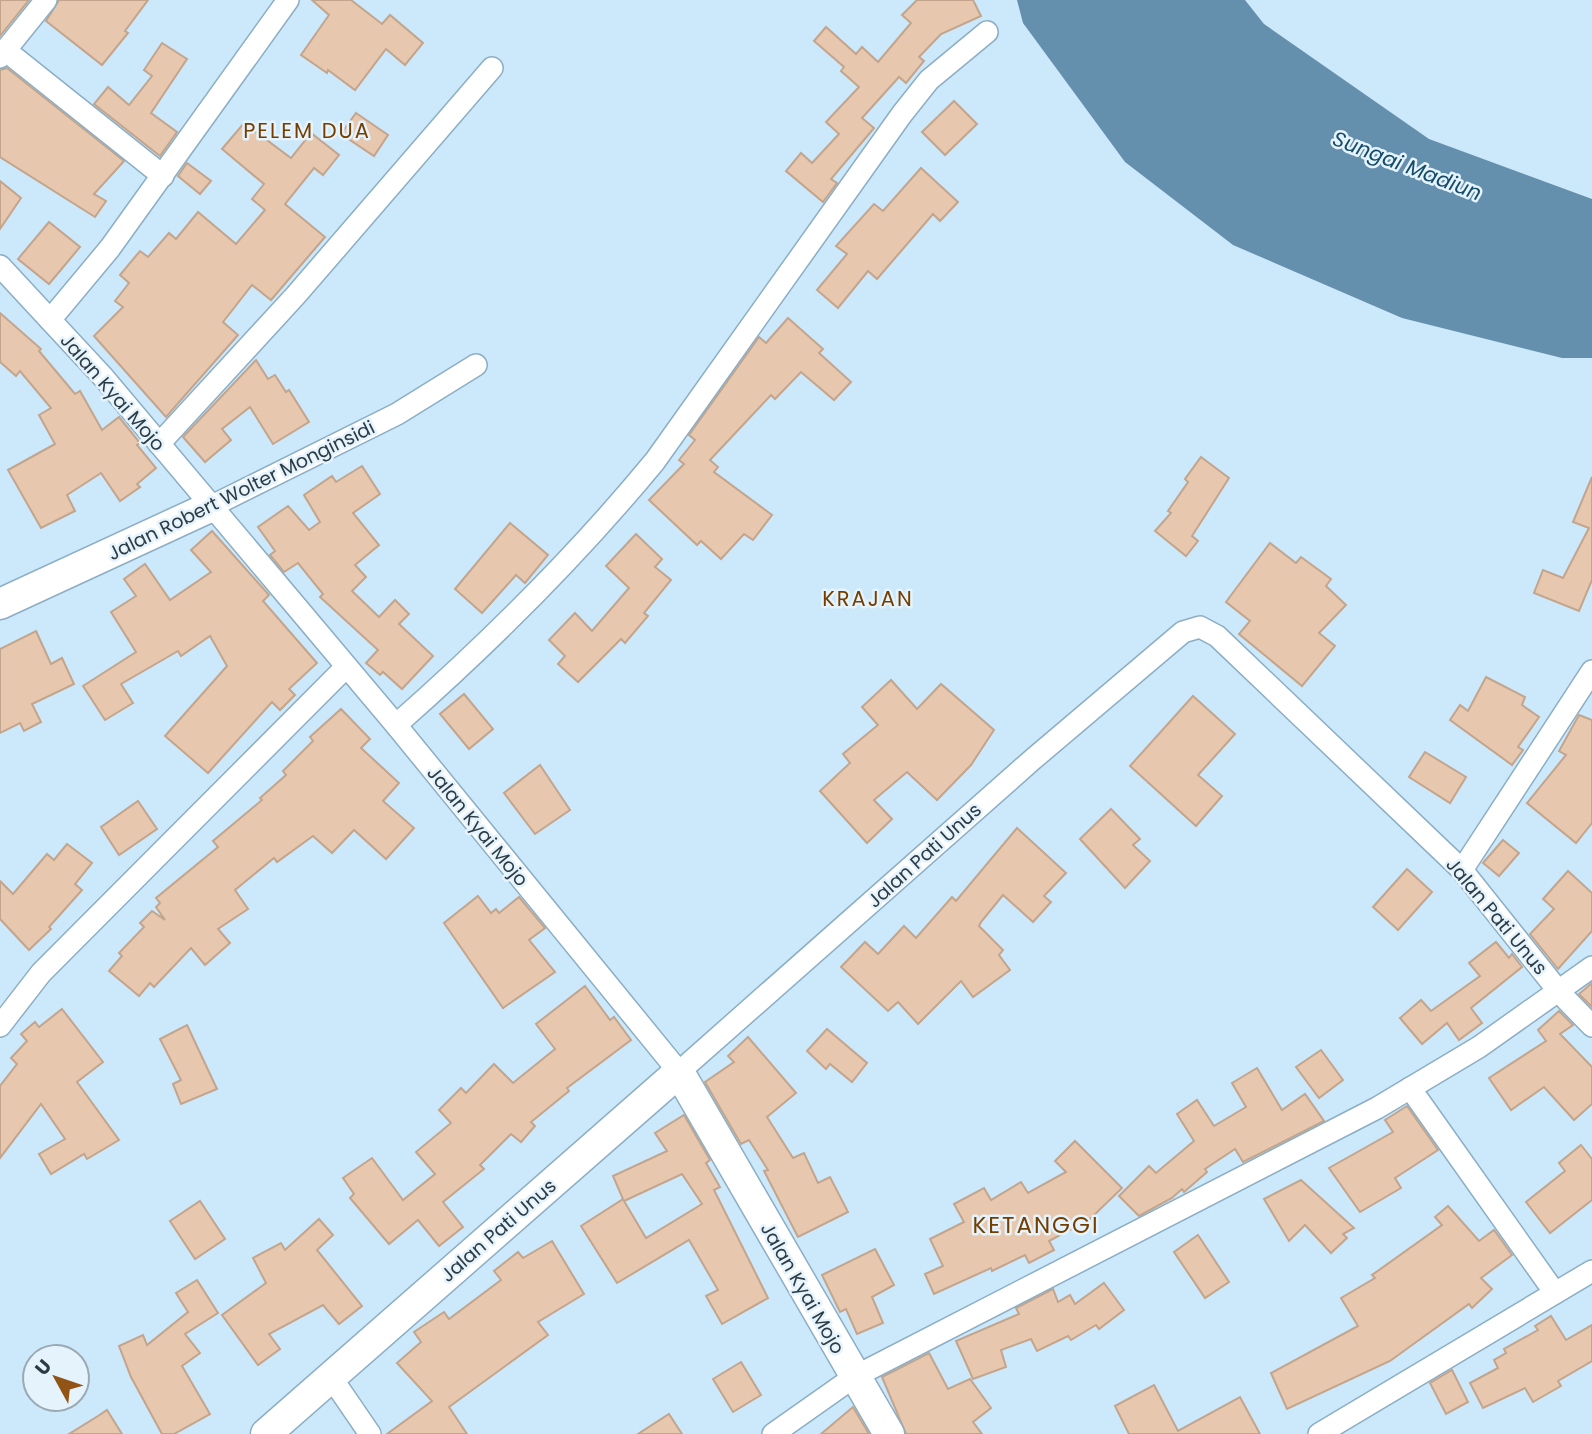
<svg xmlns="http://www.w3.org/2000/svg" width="1592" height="1434" viewBox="0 0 1592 1434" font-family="Poppins,sans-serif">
<rect width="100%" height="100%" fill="#cce8fb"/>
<polygon fill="#6590ad" points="1017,0 1245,0 1264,24 1429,139 1592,199 1592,358 1562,358 1402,318 1233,245 1125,162 1023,23"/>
<g fill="#e7c8af" stroke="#c3a48c" stroke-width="2" fill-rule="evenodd">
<polygon points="0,0 29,0 0,36"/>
<polygon points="59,0 148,0 125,31 128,33 102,65 46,21"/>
<polygon points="312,0 351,0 382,24 390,15 423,43 405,65 386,49 355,90 328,70 327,73 301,55 329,15"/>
<polygon points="917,0 973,0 981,16 941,34 919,57 924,61 906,83 899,77 862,118 874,128 831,179 837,183 823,202 786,171 801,153 812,163 839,134 826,122 859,87 841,71 844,67 814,41 826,27 856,54 862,47 878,62 911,23 902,15"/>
<polygon points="162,43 187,59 151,113 177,132 160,156 94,104 108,87 129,105 152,76 144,70"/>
<polygon points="7,68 124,161 94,194 106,201 95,217 0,157 0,70"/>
<polygon points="954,101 977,124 945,155 922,132"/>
<polygon points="356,113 388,135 374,156 341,134"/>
<polygon points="244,123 291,158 311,133 339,155 323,175 314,168 285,204 325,237 271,300 252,285 223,322 238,335 166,417 94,336 123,307 115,301 129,283 120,275 140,251 148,257 169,233 176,239 198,212 236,244 265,210 252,199 264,184 222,149"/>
<polygon points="187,163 211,181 200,194 178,176"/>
<polygon points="921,168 958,202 940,221 933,214 877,279 868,271 838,308 817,290 847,254 836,246 874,204 883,211"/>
<polygon points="0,181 21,198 0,229"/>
<polygon points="49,222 80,247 49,284 18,259"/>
<polygon points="0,313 41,349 39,351 75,394 80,391 102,430 119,417 140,443 137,445 156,468 137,484 140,487 120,501 101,473 67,495 75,511 41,528 8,470 55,444 39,415 51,408 20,371 16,376 0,362"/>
<polygon points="788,318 823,349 819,353 851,382 834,400 801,372 775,399 771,395 710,460 718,467 714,472 772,515 753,540 744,534 721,559 701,541 697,545 649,500 684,464 679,460 695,440 689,435 759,337 766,343"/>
<polygon points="256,360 268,379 275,375 286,392 289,390 309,422 273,444 250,407 222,429 231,440 205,462 183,437"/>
<polygon points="1201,457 1229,478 1192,536 1198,541 1186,556 1155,531 1171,513 1168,511 1188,482 1185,479"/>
<polygon points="362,466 380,494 353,513 379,545 355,565 366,577 352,591 379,617 395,600 409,614 399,624 433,656 402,689 383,672 380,675 366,663 378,650 320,597 323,594 298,563 284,572 270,555 275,551 258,527 288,506 309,530 320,522 304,495 332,476 336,482"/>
<polygon points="1592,477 1592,580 1579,611 1534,593 1543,570 1563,578 1589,528 1573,522"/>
<polygon points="510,523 548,555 525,583 516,575 482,613 455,589"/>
<polygon points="212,531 269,595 263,601 317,663 289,689 295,695 280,710 272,702 208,773 165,736 227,666 210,636 181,656 178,651 121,684 133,703 105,720 83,686 136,652 111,612 136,596 124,579 145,564 170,600 211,572 191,550"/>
<polygon points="636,534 662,559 655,567 671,580 644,613 648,616 625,643 621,639 578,682 558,664 565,656 549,640 575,613 592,631 629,588 606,566"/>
<polygon points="1270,543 1296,563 1301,557 1331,579 1326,586 1346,605 1319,633 1335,646 1302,686 1239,634 1250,621 1226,602"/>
<polygon points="36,631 51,664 62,658 74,684 32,704 41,722 24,731 20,723 0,733 0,649"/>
<polygon points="1486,677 1525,697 1522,705 1539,717 1518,747 1523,750 1512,765 1450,720 1460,705 1468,711"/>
<polygon points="891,680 917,709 941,684 994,730 971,765 937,800 907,772 874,800 892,819 867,843 820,791 850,763 843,754 878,725 862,707"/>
<polygon points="464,694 493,729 469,749 440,714"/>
<polygon points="1193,696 1235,734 1198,775 1222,796 1196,826 1130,766"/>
<polygon points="341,709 370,739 361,748 399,783 383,801 414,828 386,859 354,830 332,853 313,836 277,862 274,858 235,890 248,909 218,929 230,943 205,965 191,948 154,987 150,983 139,996 109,971 122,956 119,953 144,927 140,923 152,911 165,920 156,907 160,903 156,898 218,847 213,841 262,800 260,798 286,775 283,771 313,741 310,737"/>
<polygon points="1579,715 1592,720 1592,823 1576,843 1527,803 1566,755 1559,751"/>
<polygon points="1425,752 1466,777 1450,803 1409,777"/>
<polygon points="540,765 570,810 535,834 504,793"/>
<polygon points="138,801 157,829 119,855 101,827"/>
<polygon points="1111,809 1140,839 1133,845 1150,861 1125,888 1080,839"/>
<polygon points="1017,828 1066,873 1044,896 1051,902 1033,922 1003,895 981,922 979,926 1003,950 999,955 1010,970 973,997 961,981 918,1024 898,1002 888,1011 841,967 865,942 878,954 904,926 916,938 952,897 956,901"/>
<polygon points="1503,840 1519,853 1499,876 1483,863"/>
<polygon points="67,844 92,863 75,884 82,890 49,927 51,929 29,950 0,919 0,881 13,894 47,854 54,860"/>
<polygon points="1407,869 1432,892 1398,930 1373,907"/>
<polygon points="1568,871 1592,893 1592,931 1558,969 1530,934 1554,909 1543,899"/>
<polygon points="478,896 491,913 496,909 499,913 519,897 545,928 529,940 555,972 503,1008 444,923"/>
<polygon points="1496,942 1509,958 1512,954 1522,967 1471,1008 1482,1023 1459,1040 1447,1023 1422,1044 1400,1018 1421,1000 1431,1011 1480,976 1469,963"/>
<polygon points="1592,983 1592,1007 1579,994"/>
<polygon points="585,986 610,1020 614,1017 631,1040 567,1088 569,1091 531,1122 535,1126 521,1142 511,1134 480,1165 484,1169 443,1202 463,1227 439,1246 418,1220 389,1244 350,1198 354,1194 343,1178 372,1158 403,1200 435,1174 416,1152 451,1123 439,1110 461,1088 466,1093 494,1064 513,1083 555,1049 536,1024"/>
<polygon points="62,1009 103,1062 77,1082 119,1140 87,1159 84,1154 51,1174 39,1154 65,1139 41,1104 0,1158 0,1086 17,1064 11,1058 27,1041 21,1034 35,1022 39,1027"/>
<polygon points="1559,1011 1573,1025 1560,1034 1592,1067 1592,1104 1574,1120 1544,1087 1511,1110 1489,1078 1546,1041 1538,1030"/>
<polygon points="187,1025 217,1089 181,1104 173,1084 181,1080 160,1039"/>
<polygon points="827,1029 867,1063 852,1082 830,1064 826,1069 807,1051"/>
<polygon points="748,1037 796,1093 767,1117 793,1158 804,1153 818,1183 830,1177 848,1212 798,1237 764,1171 768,1170 749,1140 741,1144 705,1082 734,1062 728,1056"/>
<polygon points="1321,1050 1343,1080 1319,1098 1296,1067"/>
<polygon points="1257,1068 1282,1110 1305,1094 1324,1121 1243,1162 1235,1149 1205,1169 1207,1172 1184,1192 1182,1189 1172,1198 1139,1216 1119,1196 1149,1166 1156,1173 1194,1141 1177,1114 1197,1100 1214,1126 1246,1107 1232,1083"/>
<polygon points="1407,1106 1438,1150 1395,1178 1401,1188 1360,1212 1329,1168 1393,1132 1385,1120"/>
<path d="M684,1115L710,1160L706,1163L720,1187L714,1190L768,1298L722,1324L706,1296L718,1290L689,1240L617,1283L581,1226L623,1199L613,1176L667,1151L655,1133ZM682,1174L702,1204L646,1238L624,1201Z"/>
<polygon points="1075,1141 1122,1188 1090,1219 1049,1241 1054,1250 1029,1263 1025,1255 992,1271 991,1268 934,1294 925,1274 943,1266 930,1239 964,1222 954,1204 984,1188 991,1200 1021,1182 1028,1193 1066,1172 1055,1161"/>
<polygon points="1581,1145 1592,1159 1592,1200 1550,1233 1526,1202 1565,1171 1559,1163"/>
<polygon points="1301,1180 1354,1228 1343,1234 1347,1238 1331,1253 1305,1225 1289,1241 1264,1199"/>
<polygon points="200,1201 225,1239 195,1259 170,1221"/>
<polygon points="1448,1206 1479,1241 1494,1230 1512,1255 1481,1278 1492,1289 1472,1308 1469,1304 1390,1361 1287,1409 1271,1373 1358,1326 1341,1298 1375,1278 1372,1275 1442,1225 1435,1217"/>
<polygon points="319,1219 333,1235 317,1250 362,1306 339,1324 323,1305 269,1334 280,1349 258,1365 222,1315 266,1283 253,1258 281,1243 285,1250"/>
<polygon points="1198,1235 1229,1282 1205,1298 1174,1252"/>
<polygon points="552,1241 584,1294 538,1322 548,1335 449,1407 467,1434 387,1434 432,1401 397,1363 421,1342 414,1332 444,1312 449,1319 501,1280 494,1271 518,1252 523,1258"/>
<polygon points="875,1249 894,1285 872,1297 883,1323 857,1334 846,1309 840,1312 822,1275"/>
<polygon points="197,1280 218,1313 185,1334 200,1353 182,1366 210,1414 174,1434 162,1434 131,1377 119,1346 143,1335 147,1345 188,1312 176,1293"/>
<polygon points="1104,1283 1124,1310 1099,1329 1096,1325 1071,1340 1068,1336 1037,1351 1031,1339 1001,1350 1006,1367 973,1379 956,1341 1019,1314 1016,1308 1053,1289 1058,1302 1070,1295 1075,1304"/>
<polygon points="1551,1316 1566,1340 1592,1325 1592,1361 1558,1381 1561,1386 1533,1402 1525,1388 1483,1408 1470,1383 1498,1368 1494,1360 1506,1353 1504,1349 1538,1330 1535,1326"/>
<polygon points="929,1353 948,1389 970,1379 991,1408 973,1422 982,1434 906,1434 882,1377"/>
<polygon points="741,1362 761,1395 733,1412 713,1379"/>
<polygon points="1452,1370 1468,1402 1446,1414 1430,1383"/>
<polygon points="1154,1385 1178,1431 1240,1397 1260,1434 1129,1434 1115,1406"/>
<polygon points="853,1407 869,1434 821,1434"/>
<polygon points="107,1410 122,1434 69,1434 98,1416"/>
<polygon points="669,1414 682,1434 638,1434"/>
</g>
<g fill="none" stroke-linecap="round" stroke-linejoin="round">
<defs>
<g id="street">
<polyline points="5,50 163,176"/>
<polyline points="0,57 46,0"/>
<polyline points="0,266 104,378 396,725 679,1072 1032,760 1183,632 1200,627 1217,636 1462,870 1560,993 1592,1026"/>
<polyline points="50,320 110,248 288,0"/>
<polyline points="159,444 296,295 492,68"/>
<polyline points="210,507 397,414 476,365"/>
<path d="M396,725C489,643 576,557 655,461L902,114L929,80L987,32"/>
<polyline points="1462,870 1592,671"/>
<polyline points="0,1026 41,973 346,667"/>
<polyline points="1410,1088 1555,1293"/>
<polyline points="331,1377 370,1434"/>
<polyline points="773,1434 854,1377 1377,1108 1479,1047 1592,967"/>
<polyline points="1319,1434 1592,1271"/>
</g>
<g id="secondary">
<polyline points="0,604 210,507"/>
<polyline points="266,1434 679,1072 889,1434"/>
</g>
</defs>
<use href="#street" stroke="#8caec4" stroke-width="24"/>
<use href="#secondary" stroke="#8caec4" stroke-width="33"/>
<use href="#street" stroke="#fff" stroke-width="21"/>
<use href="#secondary" stroke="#fff" stroke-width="30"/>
</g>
<g text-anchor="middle" stroke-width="5" stroke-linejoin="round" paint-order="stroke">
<g font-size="19" fill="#2d3b44" stroke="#e5f3fc">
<text transform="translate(113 392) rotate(49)" y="7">Jalan Kyai Mojo</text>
<text transform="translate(241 490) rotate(-26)" y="7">Jalan Robert Wolter Monginsidi</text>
<text transform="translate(478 826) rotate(51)" y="7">Jalan Kyai Mojo</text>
<text transform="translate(924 855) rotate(-42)" y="7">Jalan Pati Unus</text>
<text transform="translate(1497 916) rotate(50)" y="7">Jalan Pati Unus</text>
<text transform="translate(498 1230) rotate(-41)" y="7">Jalan Pati Unus</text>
<text transform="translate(803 1288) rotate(60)" y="7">Jalan Kyai Mojo</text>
</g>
<g font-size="21" letter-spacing="2" fill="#743e00" stroke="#e5f3fc">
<text x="307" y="138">PELEM DUA</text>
<text x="868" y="606">KRAJAN</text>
</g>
<g font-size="21" font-style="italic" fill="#144b69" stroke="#e5f3fc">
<text transform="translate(1407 166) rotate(21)" y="7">Sungai Madiun</text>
</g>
<g font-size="23" letter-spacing="2" fill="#743e00" stroke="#e5f3fc">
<text x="1036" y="1233">KETANGGI</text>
</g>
</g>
<g transform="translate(56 1378) rotate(310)"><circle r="33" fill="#e5f3fc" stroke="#9ba9b2" stroke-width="2"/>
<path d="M0-5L12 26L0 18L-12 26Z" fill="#915416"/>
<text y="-10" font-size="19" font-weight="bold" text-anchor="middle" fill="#2d3b44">U</text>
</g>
</svg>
